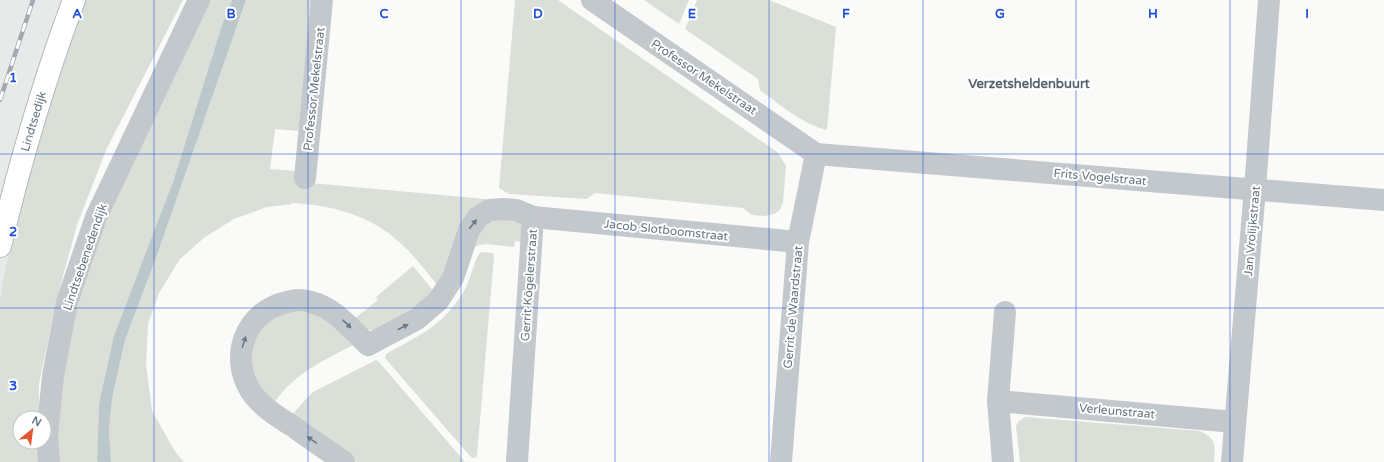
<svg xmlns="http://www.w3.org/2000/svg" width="1384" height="462" viewBox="0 0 1384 462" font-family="'Varela Round',sans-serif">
<rect width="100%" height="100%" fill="#fafaf8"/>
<polygon fill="#e8e9e9" points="0,0 113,0 20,418 20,442 0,462"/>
<g fill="#dadfd7">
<path d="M86,0H183L107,148L77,225L57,298L39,384V418H20V442H39L38,462H0V301C7,256 18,212 30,168C46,111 63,54 86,0Z"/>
<polygon points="207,0 232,0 222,25 173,182 99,404 97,461 98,462 56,462 56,400 80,284 98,229"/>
<path d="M246,0H315L303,129L298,131L275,129L270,169L297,171L300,182L496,200L439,287C426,272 414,254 398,241C370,215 330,205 293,203V200L292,204L267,207L234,219L205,237L180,259L159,293L148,324L146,365L152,411L176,453L184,462H111L109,431L112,399L125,340L156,258Z"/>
<polygon points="515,0 558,0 777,152 786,166 783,203 780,210 774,214 764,216 752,215 743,208 595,193 587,199 509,194 499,188"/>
<polygon points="644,0 689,0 679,24"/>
<path d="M697,0H769L836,27L827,130C802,124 781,105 760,90L758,79L685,29Z"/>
<polygon points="522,217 522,242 515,241 514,247 485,244 476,246 474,249 483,222"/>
<path d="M481,252L493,253L494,257L477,455L476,457L473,458L470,456L385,358L386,354C420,335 443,326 464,291C470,282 475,256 481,252Z"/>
<polygon points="413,266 435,293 430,298 378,330 366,330 353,320 378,300 376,297"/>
<path d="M306,307L359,342C327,359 295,372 274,403L259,391L248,352L266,319Z"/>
<polygon points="376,360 378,361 465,462 357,462 291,416 306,399 313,392"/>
<path d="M1025,417L1200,431C1217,439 1215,445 1214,462H1020L1016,426L1018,422Z"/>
</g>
<polygon fill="#bbc7cb" points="232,0 246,0 156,258 125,340 112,399 109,431 111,462 98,462 97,461 99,404 114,336 173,182 222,25"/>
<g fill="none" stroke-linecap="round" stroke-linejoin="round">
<defs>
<g id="secondary">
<path id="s1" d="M0,246C20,163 44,80 74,0"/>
</g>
</defs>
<use href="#secondary" stroke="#b3babf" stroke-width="24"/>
<g stroke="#c3c8cc" stroke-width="22">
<polyline points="592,0 816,154"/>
<polyline points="816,154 1384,200"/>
<polyline points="305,178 322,0"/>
<polyline points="998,401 1235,422"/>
<polyline points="49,462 47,436 53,376 67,302 96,217 199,0"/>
<path d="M344,462C327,450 310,439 294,427C278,417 260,406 250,390C229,355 246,311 287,302C294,300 303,299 311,302C335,308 351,329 368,345L417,319L438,301L453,278L469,230L478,217L490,210L503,209L516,210L533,217L798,242"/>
<polyline points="517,462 533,217"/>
<polyline points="781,462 798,242 816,154"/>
<polyline points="1003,462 998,401 1005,312"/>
<polyline points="1232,462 1255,189 1269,0"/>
</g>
<use href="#secondary" stroke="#fff" stroke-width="22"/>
<defs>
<polyline id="rail" points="0,100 33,0"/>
</defs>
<use href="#rail" stroke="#a2aab0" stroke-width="4.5"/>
<use href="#rail" stroke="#fff" stroke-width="3" stroke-dasharray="9" stroke-linecap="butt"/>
</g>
<defs><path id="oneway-solid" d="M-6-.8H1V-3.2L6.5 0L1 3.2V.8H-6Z"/></defs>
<g fill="#6a7a87">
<use href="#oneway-solid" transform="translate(473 224) rotate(-52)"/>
<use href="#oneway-solid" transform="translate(347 324) rotate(44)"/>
<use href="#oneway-solid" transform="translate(403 327) rotate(-28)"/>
<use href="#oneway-solid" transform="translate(244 342) rotate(-72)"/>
<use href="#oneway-solid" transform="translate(312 440) rotate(-146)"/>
</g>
<path fill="none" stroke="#1d4ed8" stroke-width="1" stroke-opacity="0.55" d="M154,0V462M308,0V462M461,0V462M615,0V462M769,0V462M923,0V462M1076,0V462M1230,0V462M0,154H1384M0,308H1384"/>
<g text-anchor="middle" stroke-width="4" stroke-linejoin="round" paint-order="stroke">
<g font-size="12" fill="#657683" stroke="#fff">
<text transform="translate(704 77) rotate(34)" y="4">Professor Mekelstraat</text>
<text transform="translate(314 89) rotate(-84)" y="4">Professor Mekelstraat</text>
<text dy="4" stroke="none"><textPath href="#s1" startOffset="129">Lindtsedijk</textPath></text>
<text transform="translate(1100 177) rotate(5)" y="4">Frits Vogelstraat</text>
<text transform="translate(666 230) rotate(6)" y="4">Jacob Slotboomstraat</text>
<text transform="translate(1252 231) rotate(-85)" y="4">Jan Vrolijkstraat</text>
<text transform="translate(85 257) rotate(-71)" y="4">Lindtsebenedendijk</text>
<text transform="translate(529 285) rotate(-86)" y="4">Gerrit Kögelerstraat</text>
<text transform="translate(793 307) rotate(-85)" y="4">Gerrit de Waardstraat</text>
<text transform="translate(1117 411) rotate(5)" y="4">Verleunstraat</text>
</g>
<g font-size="13" font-weight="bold" fill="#57646e" stroke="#fff">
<text x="1029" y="88">Verzetsheldenbuurt</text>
</g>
</g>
<g font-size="13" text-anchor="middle" font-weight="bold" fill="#1d4ed8" stroke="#fff" stroke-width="4" stroke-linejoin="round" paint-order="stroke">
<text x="77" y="18">A</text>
<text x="231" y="18">B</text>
<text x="384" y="18">C</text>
<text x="538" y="18">D</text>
<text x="692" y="18">E</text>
<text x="846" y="18">F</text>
<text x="1000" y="18">G</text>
<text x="1153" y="18">H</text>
<text x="1307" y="18">I</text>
<text x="13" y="82">1</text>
<text x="13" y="236">2</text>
<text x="13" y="390">3</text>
</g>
<g transform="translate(32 430) rotate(29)"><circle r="19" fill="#ffffff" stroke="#c1c8cd"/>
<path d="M0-3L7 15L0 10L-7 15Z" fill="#e4572e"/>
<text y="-6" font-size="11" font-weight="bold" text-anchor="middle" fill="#657683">N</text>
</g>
</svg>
